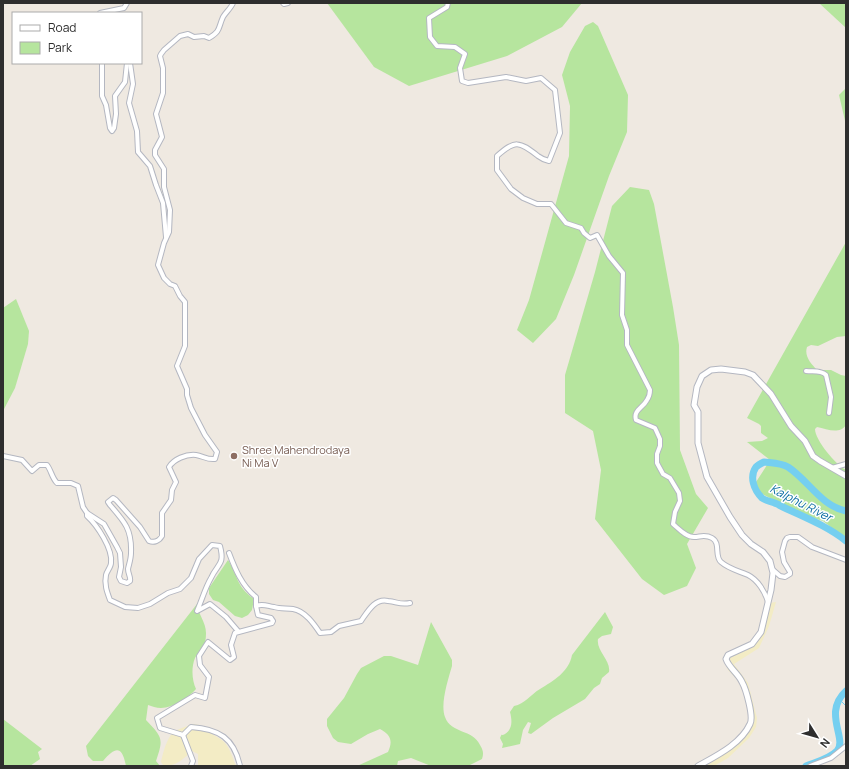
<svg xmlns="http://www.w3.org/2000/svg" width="849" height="769" viewBox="0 0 849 769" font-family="Manrope,sans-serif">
<rect width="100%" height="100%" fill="#efe9e1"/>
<g fill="#b6e59e">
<polygon points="327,3 582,3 562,27 507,56 409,86 374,67"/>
<polygon points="819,3 846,3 846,28"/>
<polygon points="593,22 598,26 628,95 627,132 609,176 574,275 556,319 533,343 517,330 529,300 569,156 570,106 562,75 570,52 585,26"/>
<polygon points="846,88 846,125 839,95"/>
<polygon points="630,187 649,190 654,204 673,307 679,345 680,450 696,494 708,508 687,544 696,568 687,586 664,595 642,579 595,519 601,470 593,431 565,413 565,375 595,272 612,206"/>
<path d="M846,242V336L837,337L818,346L811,345L807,347C804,356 811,364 817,370H831L841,375L846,376V425C839,435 827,429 817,427L815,429C815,440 836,465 846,470V539L823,521L804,515L762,494L757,489L756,482L767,465L774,463L747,442L762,441L768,438L761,433V426L759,424L747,418Z"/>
<polygon points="16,299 29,331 28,344 15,388 3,411 3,308"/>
<path d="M228,560C239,577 235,585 254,599L252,610L248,615L242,618L235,616L219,602L213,600L209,594V588Z"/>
<path d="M197,604C198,614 206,622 206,633C206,639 205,647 201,651C199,654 196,655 195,658C191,668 192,680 196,689C188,698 173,708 161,708C156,708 152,706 148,705L146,720C162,737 164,738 156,761L160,766H126C122,746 116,746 103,761H93L88,756L86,746Z"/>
<path d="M605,612L613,627L611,634L602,636L598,639C596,651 611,660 609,672L602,678L600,684L594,688L585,699L553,718L531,734L528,733L531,723L528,722L523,730L520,744L502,748L503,744L500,738C503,732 500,737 505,734C513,729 512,720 510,712L514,706C525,704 530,695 540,689C553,681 569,672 572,655Z"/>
<path d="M431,622L452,660V666C448,680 440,704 445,717C451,734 473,729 480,745C483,750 484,753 482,759L470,765L463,766H431L411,758L398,761L397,766H357L388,752C393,741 391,735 380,729L368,734L351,744L338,742L333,738L327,726V719L344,698L357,674L361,668L384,656H391L418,665Z"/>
<polygon points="3,719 42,749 38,752 40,759 30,766 3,766"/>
</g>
<g fill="#f3ecc5">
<path d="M776,602L769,626L759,648L734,664L748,683L757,718L756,727L749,738L728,758L714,766H706L729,751L751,727L752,724L743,686L728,670L725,662C731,654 738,655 747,650C760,643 764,617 769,603Z"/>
<path d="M193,724C204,725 204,728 212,734C215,736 220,738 223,741C230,747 232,757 236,766H198V754L192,751C184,758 175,768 163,765L161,762C163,753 167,736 175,731C181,728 187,726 193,724Z"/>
</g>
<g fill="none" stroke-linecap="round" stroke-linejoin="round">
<polyline stroke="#75cff0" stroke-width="1" points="839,699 846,706"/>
<g stroke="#75cff0" stroke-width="7">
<path d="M846,511C821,506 808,480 788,467C781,463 772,463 764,462C762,463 758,465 756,467C749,477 754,490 762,498C766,501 774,502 779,505C801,516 826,525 846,541"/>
<path d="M806,766C816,762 829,759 837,751C848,739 822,713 846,691"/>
</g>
<defs>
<g id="minor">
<polyline points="283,3 284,4 288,3"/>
<path d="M448,3L447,7L429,18L430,37L437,46L455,47L465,54L460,68L462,81L468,83L506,77L526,81L541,78L555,90L560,133L549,161C544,160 542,159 538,156C519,141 515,140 497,156V170L511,189L523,198L537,204H551L566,223L581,228L584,233L590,238L597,235L609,256L623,273L622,315L627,330V345L650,390C650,393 649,397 647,400C643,408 633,410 636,420L655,428L660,439V446L657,454V463L663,474L670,478L679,493L680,501L675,512L673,524C679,529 686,537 694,537C700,537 705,534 712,538C721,543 714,556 721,562C729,569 739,571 748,575C758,580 765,592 768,602"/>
<polyline points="100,13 124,8 127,3"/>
<polyline points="102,63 102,96 106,105 110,128 112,131 114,128 116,114 115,96 125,82 127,63"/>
<polyline points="130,63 133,84 129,103 137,131 138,152 150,166 156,185 163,203 166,237"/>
<path d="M806,371C813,372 821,370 826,375L831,397L829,413"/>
<path d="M3,456L22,460L32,471L39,465H47C51,470 52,478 57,483H71L78,486L83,507L87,513L104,524L117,547L120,553L121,567L119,577L121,581L127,583L130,581C131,577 128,574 128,569C129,564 131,559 131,553C132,530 125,522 110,505L108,502L113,498L116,500L140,527L149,541C154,543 159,541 162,536V513L171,500L172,490L176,482L169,467C174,459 186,454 196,455C203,456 207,460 215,459L217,452L205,435L191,408L187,395V389L177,366L185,346V302L180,296L175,286L170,284L164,278L158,265L164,243L169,232L170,210L164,187V169L155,155V150L162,137L156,114L163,93V68L160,56L161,54L164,50L180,36L188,34L194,37L204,36L209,38C221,31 218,28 223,17C226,12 231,8 233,3"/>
<polyline points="832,468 846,464"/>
<path d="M87,513V516C97,525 113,549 111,563C111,567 107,571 106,575C104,584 107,592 110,600L125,607L138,608L150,604L168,593L180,589L191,578L199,559L212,545L220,546C225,565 218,563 211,578C205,588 202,600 197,611L210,604L226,617L238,631"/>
<path d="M229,553C235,569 242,586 256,597V606"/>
<polyline points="772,569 780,576 785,577 790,574 790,572 784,562 782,552 785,541 787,538 790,537 798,537 812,547 846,560"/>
<polyline points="183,735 193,761 191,766"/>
<path d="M240,766C234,738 219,729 191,727L183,735L160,728L157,718L195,695L205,698L209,677L200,665L199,656L208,642L230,660L234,657L231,645L235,633L272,623L273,621L271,618L258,615L256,606C263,603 267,606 274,607C280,609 287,608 293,609C305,611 314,624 320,633L331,632L339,626L361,621C368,611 375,598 388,601C398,602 400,605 410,603"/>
<polyline points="810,766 831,758 846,746"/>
</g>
<path id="tertiary" d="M698,766C716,756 741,744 750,724C754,717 746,689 742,682C738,673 729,668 726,659L728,655L752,644L761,632L771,590L773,573L770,561L763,552L751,544L742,535L730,517L707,477L698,443V412L694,405L697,387L702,376L711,370L721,369L745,372L753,375L771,394L791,426L805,441L813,456L820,461L846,476"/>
</defs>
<use href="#minor" stroke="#b4b7c1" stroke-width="6"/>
<use href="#tertiary" stroke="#b4b7c1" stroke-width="7"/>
<use href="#minor" stroke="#fff" stroke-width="4"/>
<use href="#tertiary" stroke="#fff" stroke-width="5"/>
</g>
<circle fill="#8d6e63" stroke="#fff" stroke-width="1.5" cx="234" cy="456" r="4"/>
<g text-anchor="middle" stroke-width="3" stroke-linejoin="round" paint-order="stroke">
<g font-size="11" fill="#785e54" stroke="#fff" text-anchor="start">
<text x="242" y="454">Shree Mahendrodaya<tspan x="242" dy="13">Ni Ma V</tspan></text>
</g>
<g font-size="12" font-style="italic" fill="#0d6fa3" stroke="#fff">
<text transform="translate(801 503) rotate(27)" y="4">Kalphu River</text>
</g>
</g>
<rect width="849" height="769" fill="none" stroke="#2e2e2e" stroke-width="8"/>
<rect x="12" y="12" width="130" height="52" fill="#ffffff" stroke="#ababab"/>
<rect x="20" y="25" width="20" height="6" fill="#ffffff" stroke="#ababab"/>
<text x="48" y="32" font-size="12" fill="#2e2e2e">Road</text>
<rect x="20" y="42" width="20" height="12" fill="#b6e59e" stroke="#ababab"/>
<text x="48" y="52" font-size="12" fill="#2e2e2e">Park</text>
<g transform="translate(817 737) rotate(127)" stroke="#ffffff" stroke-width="3" paint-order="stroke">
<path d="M0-3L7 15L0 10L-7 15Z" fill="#2e2e2e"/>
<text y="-6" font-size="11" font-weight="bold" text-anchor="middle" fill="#2e2e2e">N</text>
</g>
</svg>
